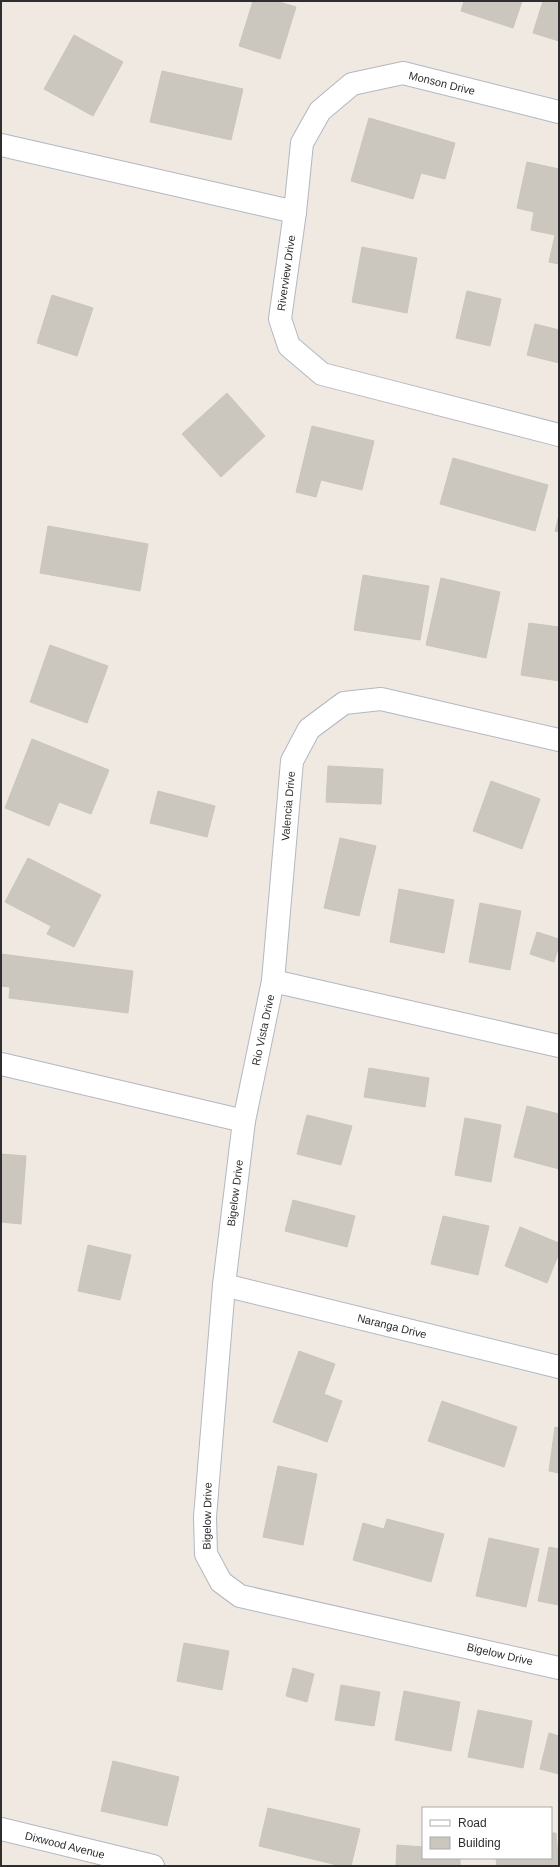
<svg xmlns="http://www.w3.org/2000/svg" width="560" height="1867" viewBox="0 0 560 1867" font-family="Helvetica,sans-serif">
<rect width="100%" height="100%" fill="#efe9e1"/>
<g fill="#cbc7bf" stroke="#cbc5ba">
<polygon points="253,1 276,1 296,7 280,59 239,46"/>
<polygon points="464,1 522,1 513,28 461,11"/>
<polygon points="543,1 559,1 559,41 533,33"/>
<polygon points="74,35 123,62 93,116 44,89"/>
<polygon points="162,71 243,89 231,140 150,122"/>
<polygon points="369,118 455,143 445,179 421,173 413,199 351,181"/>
<polygon points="527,162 559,169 559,264 549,262 555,235 531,230 534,212 517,208"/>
<polygon points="362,247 417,258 407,313 352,302"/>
<polygon points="467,291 501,299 490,346 456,338"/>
<polygon points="52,295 93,308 77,356 37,343"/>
<polygon points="535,324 559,330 559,363 527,355"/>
<polygon points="227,393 265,436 221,477 182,434"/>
<polygon points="312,426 374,441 362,490 321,480 316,497 296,492"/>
<polygon points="453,458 548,485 535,531 440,504"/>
<polygon points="559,515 559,532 555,531"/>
<polygon points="48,526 148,544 140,591 40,573"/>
<polygon points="363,575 429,586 420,640 354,630"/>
<polygon points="441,578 500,592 486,658 426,645"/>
<polygon points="529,623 559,627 559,681 521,675"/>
<polygon points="50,645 108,666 87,723 30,702"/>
<polygon points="32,739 109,770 91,814 59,802 49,826 5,808"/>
<polygon points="328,766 383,769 381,804 326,802"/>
<polygon points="491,781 540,799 522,849 473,831"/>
<polygon points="158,791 215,806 207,837 150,823"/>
<polygon points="340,838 376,846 359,916 324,908"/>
<polygon points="28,858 101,895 74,947 47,934 51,926 5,902"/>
<polygon points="399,889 454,900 444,953 390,942"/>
<polygon points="480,903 521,911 510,970 469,962"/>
<polygon points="537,932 559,939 559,945 554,962 530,954"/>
<polygon points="1,954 133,971 128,1013 9,998 10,987 1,986"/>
<polygon points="369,1068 429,1078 425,1107 364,1097"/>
<polygon points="527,1106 559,1114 559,1169 514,1157"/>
<polygon points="307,1115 352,1126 341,1165 297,1154"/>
<polygon points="465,1118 501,1125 491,1182 455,1175"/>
<polygon points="1,1154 26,1156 21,1224 1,1222"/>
<polygon points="293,1200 355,1216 347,1247 285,1231"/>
<polygon points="443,1216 489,1226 478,1275 431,1264"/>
<polygon points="520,1227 559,1243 559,1253 547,1283 505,1266"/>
<polygon points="88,1245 131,1255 120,1300 78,1291"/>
<polygon points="299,1351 335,1364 324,1394 342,1401 327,1442 273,1422"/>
<polygon points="442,1401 517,1427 504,1467 428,1441"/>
<polygon points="555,1427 559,1428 559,1473 549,1471"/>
<polygon points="278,1466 317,1474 303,1545 263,1537"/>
<polygon points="387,1519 444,1534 431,1582 353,1560 363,1523 384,1529"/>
<polygon points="489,1538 539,1549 526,1607 476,1596"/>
<polygon points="549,1547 559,1549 559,1605 538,1601"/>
<polygon points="184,1643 229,1651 222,1690 177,1681"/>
<polygon points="293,1668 314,1674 307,1702 286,1696"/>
<polygon points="341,1685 380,1692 374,1726 335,1720"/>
<polygon points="404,1691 460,1702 451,1751 395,1740"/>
<polygon points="478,1710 532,1721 523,1768 468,1757"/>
<polygon points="549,1733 559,1736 559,1774 540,1769"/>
<polygon points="113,1761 179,1777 167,1826 101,1811"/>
<polygon points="268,1808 360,1829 351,1866 341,1866 259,1846"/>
<polygon points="551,1833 556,1833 559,1866 497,1866 496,1858 551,1858"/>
<polygon points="397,1845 423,1847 423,1858 460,1858 460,1866 396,1866"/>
</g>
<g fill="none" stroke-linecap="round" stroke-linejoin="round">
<defs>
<g id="minor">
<polyline points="559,112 403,73 352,84 320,111 302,143 295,212 280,319 289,346 322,374 559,435"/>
<polyline points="1,145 295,212"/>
<polyline points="559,740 381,699 344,703 309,729 292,761 273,981 244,1121 224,1285 205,1517 206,1554 221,1582 240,1596 559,1668"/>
<polyline points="273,981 559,1046"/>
<polyline points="1,1064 244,1121"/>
<polyline points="224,1285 559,1367"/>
<polyline points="1,1829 153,1866"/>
</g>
</defs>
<use href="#minor" stroke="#b4b7c1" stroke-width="24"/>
<use href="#minor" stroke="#fff" stroke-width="22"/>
</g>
<g text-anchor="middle" stroke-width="4" stroke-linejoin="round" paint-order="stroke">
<g font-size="11" fill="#2e2e2e" stroke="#fff">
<text transform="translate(442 83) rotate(14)" y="4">Monson Drive</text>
<text transform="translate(286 273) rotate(-82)" y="4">Riverview Drive</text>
<text transform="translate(288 806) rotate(-85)" y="4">Valencia Drive</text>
<text transform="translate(263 1030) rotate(-78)" y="4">Rio Vista Drive</text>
<text transform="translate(235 1193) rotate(-83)" y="4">Bigelow Drive</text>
<text transform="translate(392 1326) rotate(14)" y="4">Naranga Drive</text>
<text transform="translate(207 1516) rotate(-89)" y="4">Bigelow Drive</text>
<text transform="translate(500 1654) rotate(13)" y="4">Bigelow Drive</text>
<text transform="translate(65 1845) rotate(14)" y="4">Dixwood Avenue</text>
</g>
</g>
<rect width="560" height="1867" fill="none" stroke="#2e2e2e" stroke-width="4"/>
<rect x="422" y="1807" width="130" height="52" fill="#ffffff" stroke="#ababab"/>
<rect x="430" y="1820" width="20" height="6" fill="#ffffff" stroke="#ababab"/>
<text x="458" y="1827" font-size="12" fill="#2e2e2e">Road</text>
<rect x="430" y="1837" width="20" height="12" fill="#cbc7bf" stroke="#ababab"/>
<text x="458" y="1847" font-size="12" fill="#2e2e2e">Building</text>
</svg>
